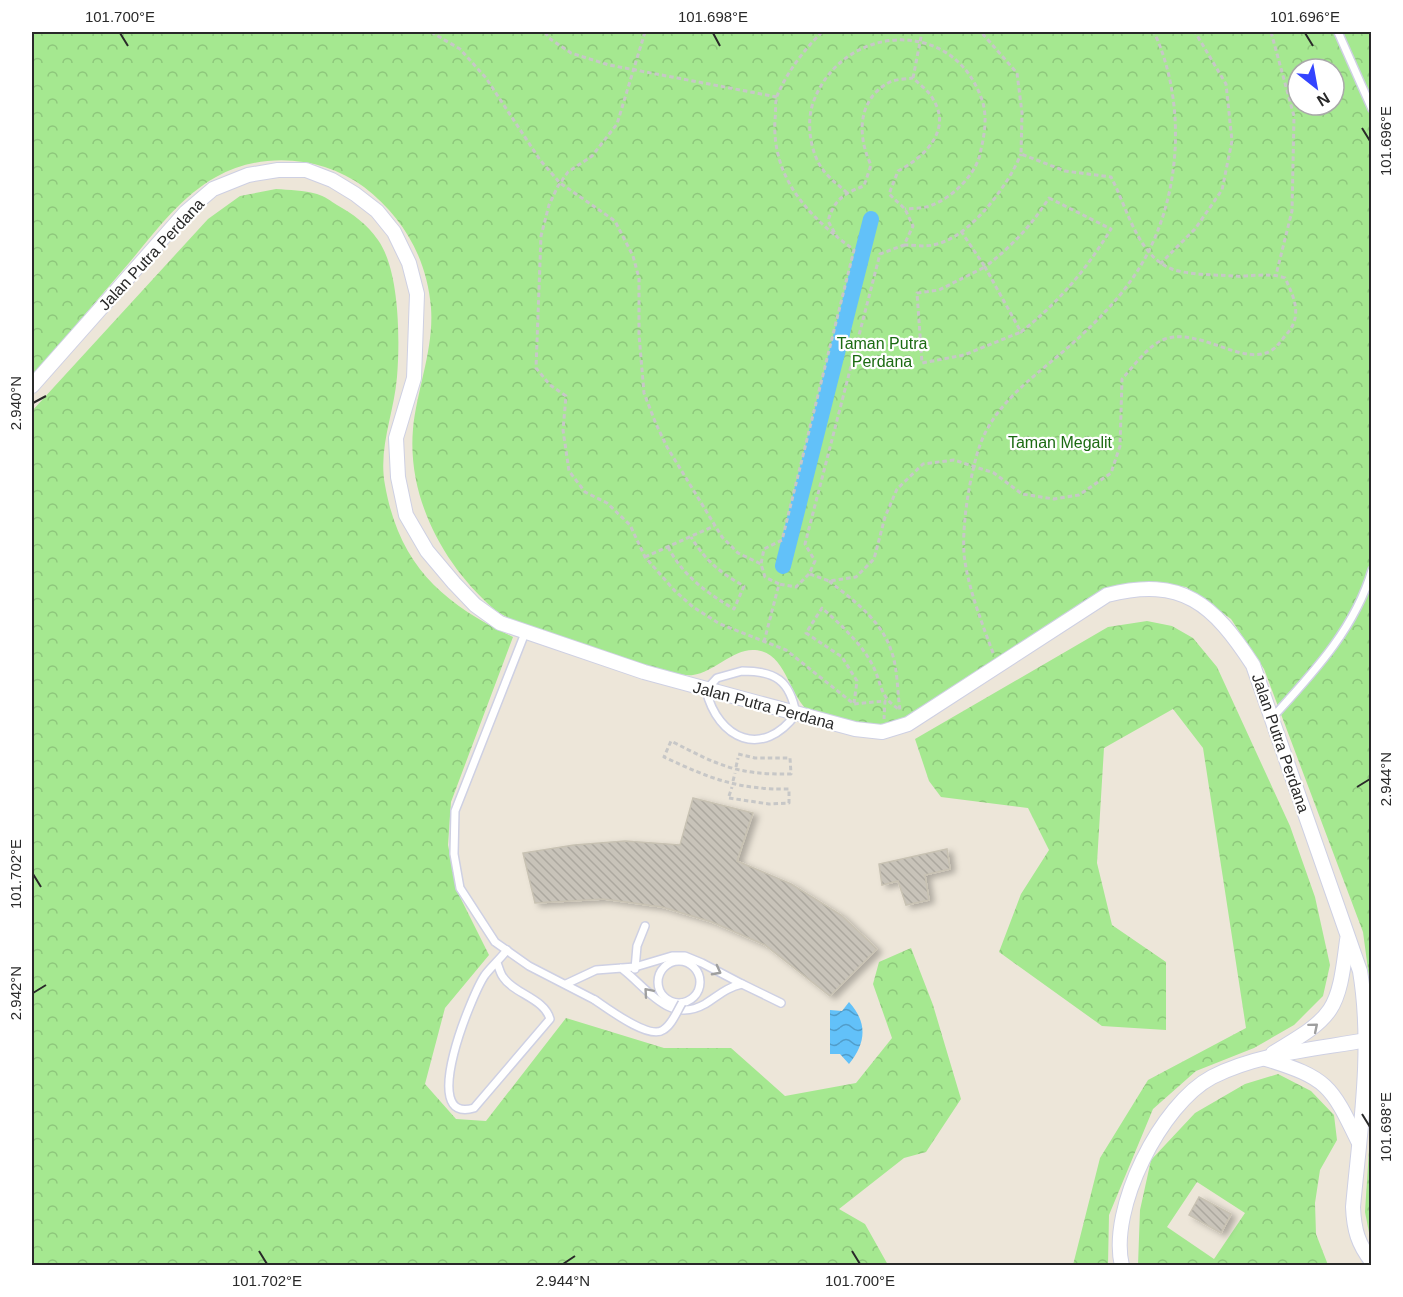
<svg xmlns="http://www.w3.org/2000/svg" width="1403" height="1297" viewBox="0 0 1403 1297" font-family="Arial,sans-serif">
<defs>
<pattern id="forest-crowns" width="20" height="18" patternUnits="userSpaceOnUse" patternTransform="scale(1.5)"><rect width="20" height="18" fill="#a5e890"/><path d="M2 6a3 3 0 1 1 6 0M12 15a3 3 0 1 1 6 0" fill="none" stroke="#8ec77c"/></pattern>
<pattern id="water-waves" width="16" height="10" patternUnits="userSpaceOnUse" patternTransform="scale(1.5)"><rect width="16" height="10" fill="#62c1f9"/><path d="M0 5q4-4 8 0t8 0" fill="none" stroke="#519dca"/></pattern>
<pattern id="building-back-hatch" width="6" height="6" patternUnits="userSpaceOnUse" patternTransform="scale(1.5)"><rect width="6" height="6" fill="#c8c3b9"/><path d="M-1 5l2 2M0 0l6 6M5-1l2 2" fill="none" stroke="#aca89f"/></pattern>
<filter id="shadow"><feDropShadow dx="5" dy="3" stdDeviation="3" flood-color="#0004"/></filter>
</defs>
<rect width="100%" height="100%" fill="#ede6d9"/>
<g fill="url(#forest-crowns)" fill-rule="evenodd">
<path d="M32,32H1371V992L1363,932L1264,669L1231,619L1186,587L1165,584L1122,586L898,723C872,726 835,728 811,713C788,697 787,652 755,650C734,648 714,672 693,675C665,679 516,628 494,609C443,565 407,497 413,429C417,389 434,349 431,308C427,258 403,217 364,187C322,156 262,151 216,177C180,197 155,232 129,263C96,301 64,339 32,377ZM1298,69H1334V105H1298Z"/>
<path d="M276,189C289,190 304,190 317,194C324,196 331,201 337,205C353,214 367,224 378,240C400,271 400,341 397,377C394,414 378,448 385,485C399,565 443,604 513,637L451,802L448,845L457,891L489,955L445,1008L425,1084L456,1119L486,1121L566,1018L664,1048H731L785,1096L856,1083L892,1038L873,984L879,962L911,948L933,1005L961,1099L926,1152L904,1158L839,1209L865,1224L888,1265H32V411L208,219L240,196Z"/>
<polygon points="1147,621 1172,626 1193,638 1217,667 1290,826 1315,897 1330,965 1323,996 1294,1025 1254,1048 1196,1071 1153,1109 1109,1215 1108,1265 1073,1265 1100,1158 1148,1080 1246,1028 1203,748 1173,709 1104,748 1097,863 1112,925 1166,962 1166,1030 1102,1026 999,952 1021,894 1049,850 1028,808 941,797 929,781 915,739 1108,627"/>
<path d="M1278,1074L1311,1091L1334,1115L1337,1140L1320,1170L1315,1203L1316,1234L1328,1265H1138L1140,1210L1151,1160L1195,1113L1245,1084ZM1197,1182L1245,1213L1214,1259L1167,1227Z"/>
<polygon points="1371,1118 1371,1243 1365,1212"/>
</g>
<path fill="url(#water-waves)" d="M849,1002C868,1023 866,1043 849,1064L840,1054H830V1010L842,1011Z"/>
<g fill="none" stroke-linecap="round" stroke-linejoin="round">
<polyline stroke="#62c1f9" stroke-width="16" points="783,566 871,219"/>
</g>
<g fill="url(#building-back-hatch)" stroke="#c8c2b3" stroke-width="1.5" filter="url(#shadow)">
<polygon points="693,798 753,813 737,861 791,884 841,915 877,949 830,996 765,945 712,922 662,907 604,899 535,903 523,853 574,845 625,841 680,845"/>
<polygon points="947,849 950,869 925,875 929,900 906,905 898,881 882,885 879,864"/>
<polygon points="1199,1197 1231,1214 1221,1233 1189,1215"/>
</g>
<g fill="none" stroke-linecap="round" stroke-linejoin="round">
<defs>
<g id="service">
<polyline points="1338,32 1372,109"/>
<polyline points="525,633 455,811 454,854 460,888 495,942 529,966 595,1000"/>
<path d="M742,671C775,671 790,680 796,714C763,759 718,740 706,690L717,678Z"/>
<path d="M1272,718C1312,674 1355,629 1372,570"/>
<circle cx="679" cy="982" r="21"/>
<path d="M497,963C499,967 500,973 503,977C514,994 544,998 550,1019L474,1108C417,1125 473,992 485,975C492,966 500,959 507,950"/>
<polyline points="635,969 637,946 645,926"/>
<path d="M566,984L596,970L635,967L672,956H685L702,963L742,984C727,987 718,996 705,1004C668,1025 646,986 621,968"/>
<polyline points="742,984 781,1003"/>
</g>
<g id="minor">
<path d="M32,386L186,212L213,189L248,175L278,170H306L332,180L355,194L377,211L394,232L409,263L417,294L414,378L396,438L398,477L406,515L427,551L454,583L475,605L500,623L644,672L855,729L882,732L908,724L1107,595C1183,576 1213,604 1253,665L1360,971C1373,1049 1360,1129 1353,1207C1354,1230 1358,1244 1372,1262"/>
<path d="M1273,1053C1335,1016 1338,1012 1347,940"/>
<path d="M1266,1059C1327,1078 1331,1085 1358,1141"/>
<path d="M1122,1266C1108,1209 1161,1104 1212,1077C1259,1053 1317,1049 1367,1040"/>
</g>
</defs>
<use href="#service" stroke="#ced0e3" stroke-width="10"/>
<use href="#minor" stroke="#ced0e3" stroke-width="16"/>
<g stroke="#c7c7c7" stroke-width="3" stroke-dasharray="4.5 3" stroke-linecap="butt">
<polyline points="431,32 460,49 486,78 540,160 560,183 615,221 633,256 639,278 639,335 644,393 656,424 667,447 722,537 738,553 761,564"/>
<polyline points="545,32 549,38 571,53 609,65 777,97"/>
<polyline points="645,32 617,124 592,156 568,172 558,186 549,205 541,236 536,368 550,385 566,396 563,430 569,471 585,492 607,503 630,525 645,557 675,591 693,607 720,624 786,650 854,704 885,701 884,719"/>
<path d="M822,32C804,50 787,72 777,96C775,102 776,112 775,119C772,169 798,205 836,236"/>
<polyline points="1271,32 1294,116 1292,211 1276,275"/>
<polyline points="913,78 922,32"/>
<path d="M847,193C839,185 827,177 821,167C810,150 807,124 812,106C838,24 953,14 982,100C988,117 984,137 980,154C976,174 952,198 932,205C924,209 913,208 905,209"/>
<path d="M1049,198L1111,229C1086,270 1059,302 1021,332L985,267C1012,246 1031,226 1049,198Z"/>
<polyline points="961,231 985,267 939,290 917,293 922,363 964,355 1021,332"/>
<path d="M904,245C913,245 924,247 933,245C969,239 1008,186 1021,154"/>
<polyline points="1160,264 1195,229 1222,190 1232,141 1226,84 1195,32"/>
<path d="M668,547C683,576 707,593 734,609L744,586C720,573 705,560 691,537"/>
<polyline points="645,557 714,526"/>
<path d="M810,574L829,581L856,577L874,559L885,517L897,489L923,464L954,460L994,473L1022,494L1054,499L1079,495L1111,473L1120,446L1122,379C1134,366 1148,345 1165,339C1199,327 1245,368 1272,350C1277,347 1281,341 1285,336C1303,317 1295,299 1285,278C1269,272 1251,277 1234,276C1217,275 1200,275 1183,272C1139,265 1129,211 1111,177L1065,171L1021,154L1022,113L1017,73L981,32"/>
<path d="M829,581C853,600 881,620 891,650C898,668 897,691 900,710C878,696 883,685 872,664C860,642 840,624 822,608L806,633L842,657L857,681L854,703"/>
<path d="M764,642L779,584L765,577L761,564L764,549L782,540L854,250L837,237L828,221C834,200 844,193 864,186L871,165C857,136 857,99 890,82C896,79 906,79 913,78C920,85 929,91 933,99C953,131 923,158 898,171L889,194L905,209L913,226L904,245L880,254L805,544L815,561L809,574L796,587L779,584"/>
<path d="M993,653C982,623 970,593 965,562C960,532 970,473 980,445C996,400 1040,373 1074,342C1095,323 1116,302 1132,279C1181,210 1189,107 1154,32"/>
<polyline points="736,767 738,758"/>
<polyline points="733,781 735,773"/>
<polyline points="729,796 732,787"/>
<path d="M729,798L769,804L789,803V789C738,790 709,778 664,757L671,741C718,765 736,775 791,774L790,758H755L738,754"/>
</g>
<use href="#service" stroke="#fff" stroke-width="7"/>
<use href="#minor" stroke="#fff" stroke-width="14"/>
<defs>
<path id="service-bridge" d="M595,1000C607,1008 649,1040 663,1030C672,1025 677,1011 682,1003"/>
</defs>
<use href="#service-bridge" stroke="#ced0e3" stroke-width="10" stroke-linecap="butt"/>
<use href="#service-bridge" stroke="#fff" stroke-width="7"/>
</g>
<defs><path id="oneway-chevron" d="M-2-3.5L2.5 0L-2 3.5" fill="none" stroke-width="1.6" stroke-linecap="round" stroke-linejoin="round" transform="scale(1.5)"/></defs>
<g stroke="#9f9f9f">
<use href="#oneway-chevron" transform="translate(717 971) rotate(28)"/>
<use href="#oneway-chevron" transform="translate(648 992) rotate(-131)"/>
<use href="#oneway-chevron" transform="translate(1314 1027) rotate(-40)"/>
</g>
<path fill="none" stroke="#292929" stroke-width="2" d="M120,33L128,46M713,33L720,46M1305,33L1313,46M1362,128L1370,141M33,403L46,396M1357,787L1370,779M33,874L41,887M33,993L46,985M1362,1114L1370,1127M259,1251L267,1264M852,1251L860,1264M563,1264L575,1256"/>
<g text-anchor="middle" stroke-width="4.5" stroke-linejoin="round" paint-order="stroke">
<g font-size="16" fill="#292929" stroke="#fff">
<text transform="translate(151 254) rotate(-47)" y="6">Jalan Putra Perdana</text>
<text transform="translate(764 705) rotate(15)" y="6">Jalan Putra Perdana</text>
<text transform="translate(1281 743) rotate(71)" y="6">Jalan Putra Perdana</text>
</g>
<g font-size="16" fill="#1c6b13" stroke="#fff">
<text x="882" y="349">Taman Putra<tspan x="882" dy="18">Perdana</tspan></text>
<text x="1060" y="448">Taman Megalit</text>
</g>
</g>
<rect width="1403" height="1297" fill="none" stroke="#ffffff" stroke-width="66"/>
<g transform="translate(1316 87) rotate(149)"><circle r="28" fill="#ffffff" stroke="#a9a9a9" stroke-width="1.5"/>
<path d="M0-4.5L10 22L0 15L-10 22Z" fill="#3344ff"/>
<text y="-9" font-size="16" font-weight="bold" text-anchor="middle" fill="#292929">N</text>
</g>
<rect x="33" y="33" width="1337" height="1231" fill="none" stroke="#292929" stroke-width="2"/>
<g font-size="15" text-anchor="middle" fill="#292929">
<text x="120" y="22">101.700°E</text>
<text x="713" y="22">101.698°E</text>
<text x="1305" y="22">101.696°E</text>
<text transform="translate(1386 141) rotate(-90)" y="5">101.696°E</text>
<text transform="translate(16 403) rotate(-90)" y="5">2.940°N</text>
<text transform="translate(1386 779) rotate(-90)" y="5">2.944°N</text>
<text transform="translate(16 874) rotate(-90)" y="5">101.702°E</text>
<text transform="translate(16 993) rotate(-90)" y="5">2.942°N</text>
<text transform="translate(1386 1127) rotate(-90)" y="5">101.698°E</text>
<text x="267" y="1286">101.702°E</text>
<text x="563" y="1286">2.944°N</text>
<text x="860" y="1286">101.700°E</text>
</g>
</svg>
